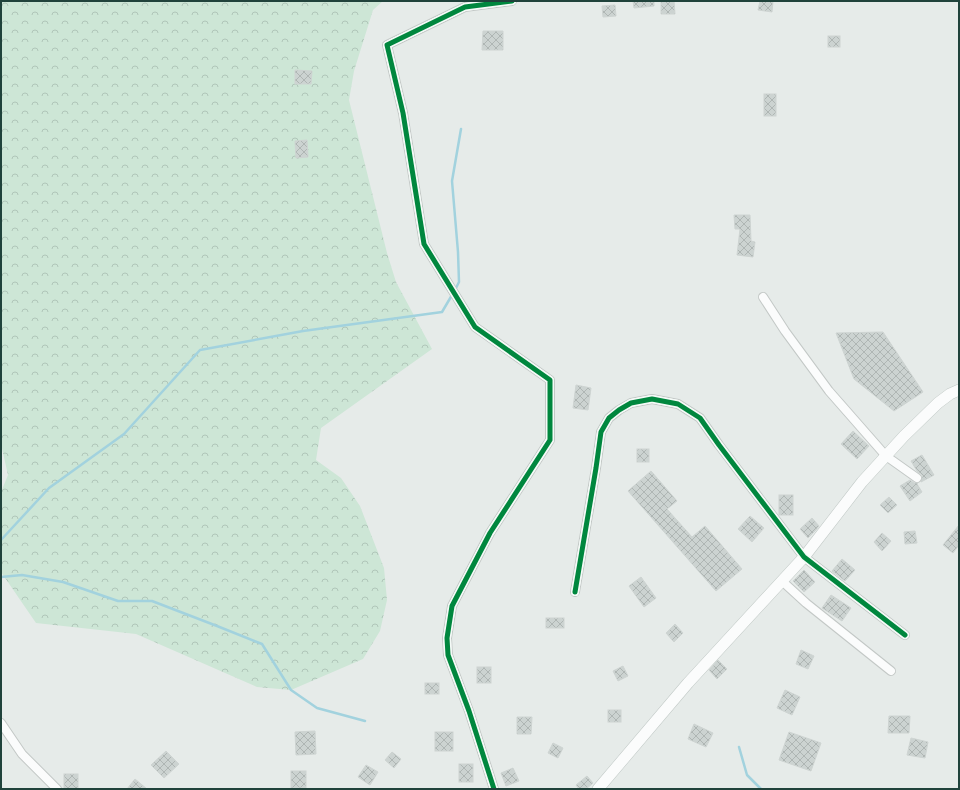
<svg xmlns="http://www.w3.org/2000/svg" width="960" height="790" viewBox="0 0 960 790" font-family="Mulish,sans-serif">
<defs>
<pattern id="forest-crowns" width="20" height="18" patternUnits="userSpaceOnUse"><rect width="20" height="18" fill="#cde6d6"/><path d="M2 6a3 3 0 1 1 6 0M12 15a3 3 0 1 1 6 0" fill="none" stroke="#b0c6b9"/></pattern>
<pattern id="building-cross-hatch" width="8" height="8" patternUnits="userSpaceOnUse"><rect width="8" height="8" fill="#ccd3d1"/><path d="M0 0l8 8M0 8l8-8" fill="none" stroke="#afb6b4"/></pattern>
</defs>
<rect width="100%" height="100%" fill="#e6ebe9"/>
<polygon fill="url(#forest-crowns)" points="1,1 383,1 373,10 354,71 349,100 387,253 396,282 432,349 321,428 316,460 341,478 360,506 384,568 387,600 380,631 363,659 291,690 257,687 136,634 36,623 1,572 1,492 8,475 1,444"/>
<g fill="none" stroke-linecap="round" stroke-linejoin="round">
<g stroke="#a2d2de" stroke-width="2.5">
<polyline points="455,290 459,282 458,252 452,181 461,129"/>
<polyline points="1,540 49,488 124,434 200,350 303,331 442,312 452,295"/>
<polyline points="1,577 22,575 63,582 118,601 152,601 217,626 262,644 291,690 317,708 365,721"/>
<polyline points="739,747 747,775 761,789"/>
</g>
</g>
<g fill="url(#building-cross-hatch)" stroke="#ced4d2">
<polygon points="633,1 654,1 654,6 634,8"/>
<polygon points="661,1 674,1 675,14 661,14"/>
<polygon points="760,1 773,1 772,12 758,10"/>
<polygon points="615,5 616,16 603,17 602,6"/>
<polygon points="483,31 503,31 503,50 482,50"/>
<rect x="828" y="36" width="12" height="11"/>
<polygon points="295,70 312,71 311,84 295,84"/>
<rect x="764" y="94" width="12" height="22"/>
<polygon points="307,140 308,157 296,158 295,141"/>
<polygon points="734,215 750,215 751,241 755,242 753,257 737,255 740,229 735,229"/>
<polygon points="883,332 923,392 894,411 854,379 836,333"/>
<polygon points="576,385 591,388 588,410 573,408"/>
<polygon points="853,431 869,446 857,459 841,444"/>
<rect x="637" y="449" width="12" height="13"/>
<polygon points="922,455 934,475 921,482 922,479 922,475 917,471 911,461"/>
<polygon points="651,471 677,501 667,509 692,537 705,526 742,569 716,591 628,491"/>
<polygon points="910,480 914,483 918,483 917,484 922,492 910,501 900,486"/>
<rect x="779" y="495" width="14" height="20"/>
<polygon points="889,497 897,505 888,513 880,505"/>
<polygon points="750,516 764,528 752,542 738,529"/>
<polygon points="812,518 819,526 815,531 808,538 800,529"/>
<polygon points="959,525 959,545 953,553 943,545"/>
<polygon points="915,531 917,543 905,544 904,532"/>
<polygon points="882,533 891,541 882,551 874,542"/>
<polygon points="842,559 855,570 845,581 832,571"/>
<polygon points="804,570 815,582 804,592 793,581"/>
<polygon points="641,577 656,598 644,607 629,586"/>
<polygon points="831,595 851,608 842,621 822,608"/>
<rect x="546" y="618" width="18" height="10"/>
<polygon points="675,624 683,633 674,642 666,633"/>
<polygon points="801,650 814,656 808,669 796,664"/>
<polygon points="718,660 727,669 717,679 709,670"/>
<polygon points="623,666 628,676 618,681 613,671"/>
<rect x="477" y="667" width="14" height="16"/>
<rect x="425" y="683" width="14" height="11"/>
<polygon points="785,690 800,697 792,715 777,708"/>
<rect x="608" y="710" width="13" height="12"/>
<polygon points="889,716 910,716 909,733 888,733"/>
<polygon points="517,717 532,717 531,734 517,734"/>
<polygon points="694,724 713,733 706,747 688,739"/>
<polygon points="315,731 316,754 296,755 295,732"/>
<rect x="435" y="732" width="18" height="19"/>
<polygon points="789,732 821,743 811,771 779,760"/>
<polygon points="911,738 928,742 925,758 907,755"/>
<polygon points="553,743 563,748 558,758 548,753"/>
<polygon points="166,751 179,764 164,778 151,765"/>
<polygon points="392,752 401,759 394,768 385,760"/>
<rect x="459" y="764" width="14" height="18"/>
<polygon points="366,765 378,772 370,785 358,777"/>
<polygon points="513,768 519,781 506,786 501,773"/>
<rect x="291" y="771" width="15" height="17"/>
<rect x="64" y="774" width="14" height="15"/>
<polygon points="587,776 593,783 586,789 579,789 576,785"/>
<polygon points="135,779 147,789 127,789"/>
</g>
<g fill="none" stroke-linecap="round" stroke-linejoin="round">
<defs>
<g id="street">
<polyline points="763,297 785,331 829,391 886,456 917,478"/>
<polyline points="782,581 806,603 891,671"/>
<polyline points="575,592 596,468 601,432 609,418 619,410 631,403 652,399 678,404 700,418 719,445 804,557 905,635"/>
<polyline points="1,723 22,754 57,789"/>
<polyline points="494,789 469,711 448,655 447,638 452,606 490,533 550,440 550,380 475,327 424,244 403,113 387,45 465,7 512,1"/>
</g>
<polyline id="secondary" points="598,789 688,683 804,557 862,482 904,436 938,403 950,394 959,390"/>
</defs>
<use href="#street" stroke="#c3c8c6" stroke-width="10"/>
<use href="#secondary" stroke="#c1c9c6" stroke-width="12"/>
<use href="#street" stroke="#fbfcfc" stroke-width="8"/>
<use href="#secondary" stroke="#fbfcfc" stroke-width="11"/>
<defs>
<g id="cycleway">
<polyline points="575,592 596,468 601,432 609,418 619,410 631,403 652,399 678,404 700,418 719,445 804,557 905,635"/>
<polyline points="494,789 469,711 448,655 447,638 452,606 490,533 550,440 550,380 475,327 424,244 403,113 387,45 465,7 512,1"/>
</g>
</defs>
<use href="#cycleway" stroke="#f4faf7" stroke-width="8"/>
<use href="#cycleway" stroke="#00873e" stroke-width="5"/>
</g>
<rect width="960" height="790" fill="none" stroke="#20423b" stroke-width="4"/>
</svg>
